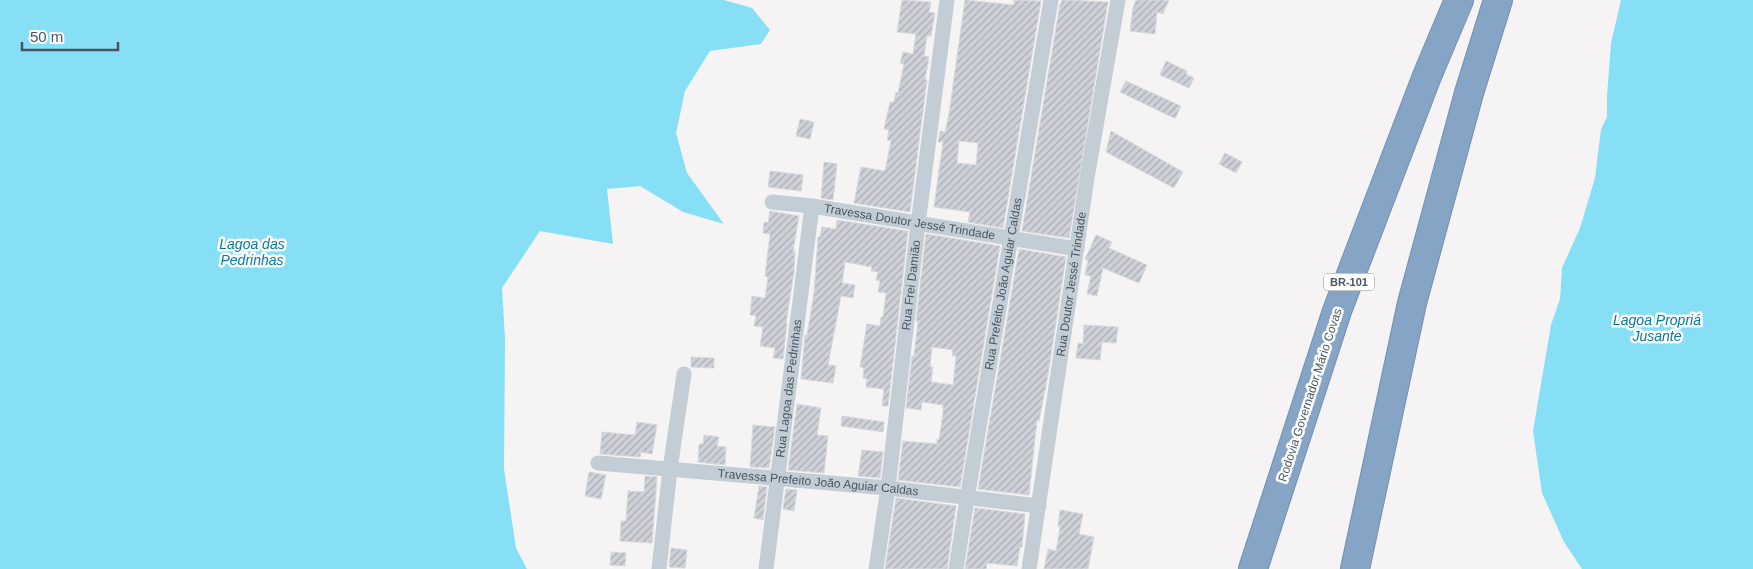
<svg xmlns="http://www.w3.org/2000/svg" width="1753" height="569" viewBox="0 0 1753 569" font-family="Arial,sans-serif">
<defs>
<pattern id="building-hatch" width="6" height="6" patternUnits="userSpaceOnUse" patternTransform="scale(1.25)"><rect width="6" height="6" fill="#ced2d8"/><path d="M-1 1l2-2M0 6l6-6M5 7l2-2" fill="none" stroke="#a9adb3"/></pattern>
</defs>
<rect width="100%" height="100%" fill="#f5f3f3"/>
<g fill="#87dff6">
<polygon points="0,0 724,0 752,8 770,30 761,44 710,51 685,91 676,133 687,173 724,224 683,212 640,186 607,189 613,244 540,231 502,288 505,339 504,469 516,548 527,569 0,569"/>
<polygon points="1621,0 1753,0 1753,569 1582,569 1564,542 1542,493 1533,431 1551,325 1560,299 1562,268 1580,228 1595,178 1601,129 1607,117 1607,96 1611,43"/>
</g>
<g fill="url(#building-hatch)" stroke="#d6d9de" fill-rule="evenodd">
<polygon points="902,0 931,2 929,12 935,13 931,36 927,36 924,56 929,57 925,80 927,80 910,212 854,203 861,167 885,171 891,141 887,140 889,130 884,129 890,102 894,102 896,92 898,93 904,64 900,63 903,52 913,54 916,34 897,32"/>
<path d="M965,0L1014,5V0L1041,1L1003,228L968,222L970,212L934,207L943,142H938L940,131L945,132L949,114ZM959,141L978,143L976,165L957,163Z"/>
<polygon points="1062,0 1108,2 1069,238 1022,231 1060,4 1061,4"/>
<polygon points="1136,0 1169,0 1163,14 1157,12 1155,34 1130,31 1133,8"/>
<polygon points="1166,61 1187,71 1186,74 1194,78 1189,88 1160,75"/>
<polygon points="1126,81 1181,106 1176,117 1174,118 1120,92"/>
<polygon points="800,119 814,122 810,139 796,136"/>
<polygon points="1111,131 1183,172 1174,188 1106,152"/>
<polygon points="1225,153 1242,162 1236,173 1219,164"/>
<polygon points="824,162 837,164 833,200 821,198"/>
<polygon points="770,171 803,175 801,191 768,187"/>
<polygon points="770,211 799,216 793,251 795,251 794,272 786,323 787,323 783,359 773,358 775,348 760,346 763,327 754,326 756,316 750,315 752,296 765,298 768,277 765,276 770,234 763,233 764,222 768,223"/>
<polygon points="837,220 908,231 888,406 882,406 884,389 866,387 867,379 863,378 864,368 860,367 867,324 880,326 881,317 883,317 886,293 878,292 880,281 876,280 878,272 871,271 872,267 845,262 842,283 855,285 853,298 841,296 828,365 836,366 833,383 801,379 805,335 807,335 814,293 818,237 820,237 822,227 836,229"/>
<path d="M926,234L1000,246L960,487L898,480L903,441L937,444V439L939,440L943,413V405L922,402L921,410L906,408L912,356H914L918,321H916ZM932,347L953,350L952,356H956L953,385L931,382L933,367H930Z"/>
<polygon points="1096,235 1112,242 1109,248 1147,265 1139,283 1103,268 1097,296 1087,294 1091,276 1085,275 1088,261 1085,259"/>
<polygon points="1019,249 1066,257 1048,375 1039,421 1037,420 1029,495 978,489"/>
<polygon points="1084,325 1118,327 1116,343 1102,342 1100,360 1076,358 1078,343 1083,344"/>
<polygon points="691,357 714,358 714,368 691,367"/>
<polygon points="797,404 821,408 817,435 828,436 824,473 788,470"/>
<polygon points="842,416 884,422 883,432 841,426"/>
<polygon points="637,422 657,425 652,454 641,452 640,457 600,454 602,432 635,435"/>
<polygon points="753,425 775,427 769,468 750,467"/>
<polygon points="704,435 719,437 717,446 726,447 725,465 698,462 699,444 703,444"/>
<polygon points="862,450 883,452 880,478 858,476"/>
<polygon points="589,472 606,475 601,499 585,496"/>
<polygon points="645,476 657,477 652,543 620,541 621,521 626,521 628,491 644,492"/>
<polygon points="759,486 767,487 763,520 754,518"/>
<polygon points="786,489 797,490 794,511 783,509"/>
<polygon points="896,498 956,506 947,569 885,569"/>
<polygon points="975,508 1025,514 1022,547 1020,547 1017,566 987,563 986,569 965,569"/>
<polygon points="1060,510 1083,514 1079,534 1094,537 1088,569 1044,569 1048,549 1056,551 1060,527 1058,526"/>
<polygon points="671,548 687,550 685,568 669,567"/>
<polygon points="611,552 626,553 625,566 610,565"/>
</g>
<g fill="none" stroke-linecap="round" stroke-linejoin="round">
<defs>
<g id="highway">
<polyline points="1253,569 1337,311 1427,76 1459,0"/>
<polyline points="1355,569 1412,303 1469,93 1498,0"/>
</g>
</defs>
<use href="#highway" stroke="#7190b2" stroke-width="30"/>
<g stroke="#c2cdd5" stroke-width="15">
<path id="s1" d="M772,202L812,206L1077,249"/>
<path id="s2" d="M598,463L888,488L1039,506"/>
<polyline points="659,569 670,469 684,374"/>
<path id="s3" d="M766,569L812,206"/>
<path id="s4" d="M876,569L888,488L918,224L947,0"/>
<path id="s5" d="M956,569L967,499L1051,0"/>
<path id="s6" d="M1029,569L1087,178L1118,0"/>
</g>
<use href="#highway" stroke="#86a5c6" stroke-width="28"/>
</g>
<g text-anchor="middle" stroke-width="5" stroke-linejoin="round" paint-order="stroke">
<rect fill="#fff" stroke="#7f8992" stroke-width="1" x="1324" y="273.5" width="50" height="17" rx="4"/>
<g font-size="11" font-weight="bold" fill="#485663">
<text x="1349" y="286">BR-101</text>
</g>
<g font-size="12" fill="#485663" stroke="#fff">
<text dy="4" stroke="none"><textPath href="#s1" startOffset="139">Travessa Doutor Jessé Trindade</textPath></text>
<text dy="4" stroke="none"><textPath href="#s4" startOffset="286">Rua Frei Damião</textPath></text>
<text dy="4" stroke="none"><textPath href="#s5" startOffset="289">Rua Prefeito João Aguiar Caldas</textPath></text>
<text dy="4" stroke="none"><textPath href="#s6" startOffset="288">Rua Doutor Jessé Trindade</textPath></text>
<text dy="4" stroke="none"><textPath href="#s3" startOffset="182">Rua Lagoa das Pedrinhas</textPath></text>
<text transform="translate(1310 395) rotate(-72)" y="4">Rodovia Governador Mário Covas</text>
<text dy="4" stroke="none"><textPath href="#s2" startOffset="221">Travessa Prefeito João Aguiar Caldas</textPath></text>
</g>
<g font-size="14" font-style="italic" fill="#037b9b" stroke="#fff">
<text x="252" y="249">Lagoa das<tspan x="252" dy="16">Pedrinhas</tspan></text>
<text x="1657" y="325">Lagoa Propriá<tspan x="1657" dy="16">Jusante</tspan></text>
</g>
</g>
<path d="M22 42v8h96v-8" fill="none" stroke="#485663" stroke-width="2.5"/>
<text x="30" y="42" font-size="15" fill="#485663" stroke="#ffffff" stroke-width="4" paint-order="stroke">50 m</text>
</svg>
